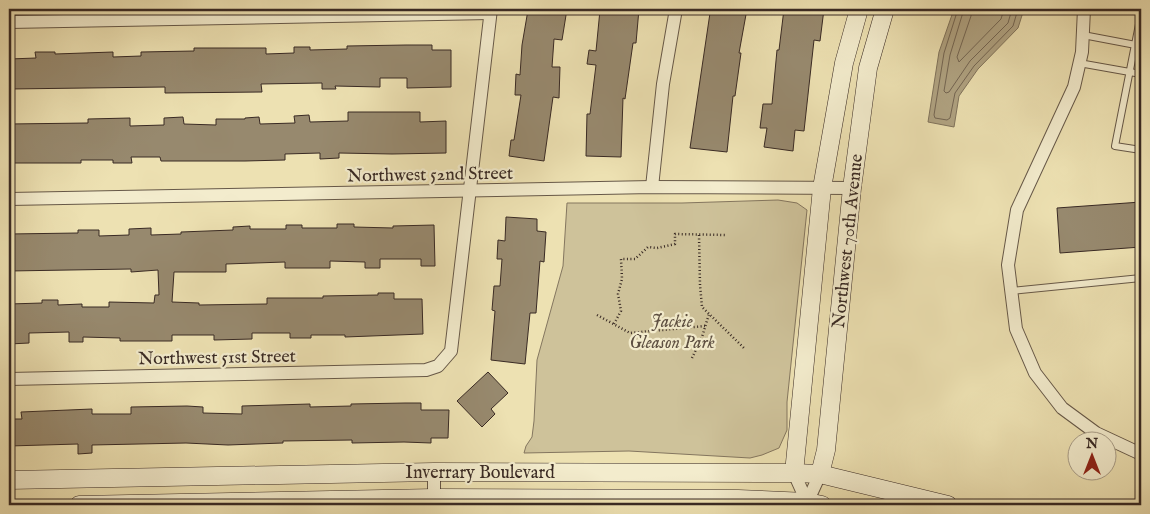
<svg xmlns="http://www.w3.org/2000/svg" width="1150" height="514" viewBox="0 0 1150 514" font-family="'IM FELL English',serif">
<rect width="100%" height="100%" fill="#ede1b2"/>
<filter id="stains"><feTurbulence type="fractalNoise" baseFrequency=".004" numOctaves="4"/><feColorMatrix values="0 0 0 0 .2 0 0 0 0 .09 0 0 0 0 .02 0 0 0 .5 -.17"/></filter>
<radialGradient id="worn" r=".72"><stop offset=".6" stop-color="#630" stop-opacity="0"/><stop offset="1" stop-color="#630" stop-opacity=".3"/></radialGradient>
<polygon fill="#cec29a" stroke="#84765f" points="778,200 797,203 807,210 787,402 787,430 779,448 762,455 750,458 629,451 524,453 526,446 532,437 534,421 537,360 563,266 567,203 682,203"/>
<polygon fill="#b0a382" stroke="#80735c" points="954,9 1024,9 1018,28 978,69 959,96 954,127 928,122 939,52"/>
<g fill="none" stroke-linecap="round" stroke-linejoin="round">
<g stroke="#746653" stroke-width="1">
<polyline points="958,9 944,53 934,115 935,118 947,120 950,118 955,93 974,66 1013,26 1018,9"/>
<polyline points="964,9 950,55 944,91 946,93 949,92 970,61 1008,23 1012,9"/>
<polyline points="972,9 971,16 957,57 959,62 1001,19 1004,9"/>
</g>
</g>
<g fill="#97896e" stroke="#392a24">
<polygon points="534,9 567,9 562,40 554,39 552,67 560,67 559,98 553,97 544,161 509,156 511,140 514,140 521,95 515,95 516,74 520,75 522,45 528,10 534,11"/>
<polygon points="606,9 639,9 636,43 633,43 625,99 623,98 621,157 586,156 587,114 590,114 596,65 587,64 589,50 596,51 600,10 606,11"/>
<polygon points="717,9 747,9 739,53 741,53 735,96 733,96 727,152 690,148 710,13 716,14"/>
<polygon points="784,9 824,9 820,41 814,40 804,131 795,130 793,151 764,147 767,128 760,128 763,104 772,104 777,50 779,50"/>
<polygon points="406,45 432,45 432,50 451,50 451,87 407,88 407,78 380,78 380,87 335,86 336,89 322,89 322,83 261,84 262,92 165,93 165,87 9,89 9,59 36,58 35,52 55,52 55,54 113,52 113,57 141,56 141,52 194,51 194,48 266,48 266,54 294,53 294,47 310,47 310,50 347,49 347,46"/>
<polygon points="348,112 420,112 420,122 446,121 446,153 392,154 339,153 339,158 320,159 320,153 285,154 285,160 245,161 161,161 160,157 131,157 132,163 113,163 113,160 81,160 81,163 9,163 9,124 88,123 88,119 130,118 130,126 164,125 164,118 183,117 184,124 216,125 216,119 245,119 245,118 259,117 260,124 295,123 294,116 309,115 310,122 348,121"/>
<polygon points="1141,202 1141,247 1060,253 1057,208"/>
<polygon points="506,217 537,219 537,231 546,232 544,262 540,261 536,313 530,313 525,364 491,360 495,311 492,310 494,286 500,286 502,259 497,259 498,240 505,241"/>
<polygon points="337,224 354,224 354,227 393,228 393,226 434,225 435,266 421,266 421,259 380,259 380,268 365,268 365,262 330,261 330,268 285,268 285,262 226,264 226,272 174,272 172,302 199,303 199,305 267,304 267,298 323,298 323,296 378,295 378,293 394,293 394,299 422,299 423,334 345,337 345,335 311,335 311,338 290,338 290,333 252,333 252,339 214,340 214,335 172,335 172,341 120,341 120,338 83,337 83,342 69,342 69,332 29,333 29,343 9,344 9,304 42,303 42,300 58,300 58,305 82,304 82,307 109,307 109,302 154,303 155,295 159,295 158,270 131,272 131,269 9,271 9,234 78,233 78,230 99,230 99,236 129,235 129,229 151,228 151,235 181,234 181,232 233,230 233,227 250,226 250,229 286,229 286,225 302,225 302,228 337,228"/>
<polygon points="488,372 508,393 491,409 495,414 482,427 457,401"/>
<polygon points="405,403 421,403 421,410 449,410 448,438 431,438 431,443 404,442 352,443 352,440 283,441 283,443 228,445 186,443 92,445 92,453 78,454 78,444 9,446 9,419 22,419 21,412 92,409 92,414 131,414 131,407 187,406 203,407 203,413 242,414 242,406 310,404 310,407 351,406 351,404"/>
</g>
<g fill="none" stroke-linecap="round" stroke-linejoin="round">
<defs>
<g id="lane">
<polyline points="1141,14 1115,146 1141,150"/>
<polyline points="1083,35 1141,46"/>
<polyline points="1079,63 1141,74"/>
<polyline points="1011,291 1141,278"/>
</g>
<g id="street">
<polyline points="1084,9 1082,52 1074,87 1017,210 1008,265 1016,329 1035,373 1062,408 1096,433 1141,454"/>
<polyline points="9,22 490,13"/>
<polyline points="652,187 663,84 676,9"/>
<polyline points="9,199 652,187 852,188"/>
<polyline points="9,379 426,370 438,366 451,351 491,9"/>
<polyline points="434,472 434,505"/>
<polyline points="794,473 807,502"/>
<polyline points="806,505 820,474"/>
</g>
<g id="secondary">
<polyline points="794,473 822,188 844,63 859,9"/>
<polyline points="820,474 826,450 852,188 868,68 885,9"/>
<polyline points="9,480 434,472 794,473 820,474 948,505"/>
<polyline points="79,505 434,498 738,499 807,502 822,505"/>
</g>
</defs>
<use href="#lane" stroke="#665848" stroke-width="8"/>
<use href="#street" stroke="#665848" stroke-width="14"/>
<use href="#secondary" stroke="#392a24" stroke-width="19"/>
<g stroke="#392a24" stroke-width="2.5" stroke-dasharray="1 2.5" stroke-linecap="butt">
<polyline points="699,235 700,285 702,307 745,349"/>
<polyline points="597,315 630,333 705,326"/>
<polyline points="614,324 621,311 618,294 622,279 621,259 635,259 648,247 657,248 675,244 675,234 725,235"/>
<polyline points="692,358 702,337 709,314"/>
</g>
<use href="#lane" stroke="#f3eccd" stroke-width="6"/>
<use href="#street" stroke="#f3eccd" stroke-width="12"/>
<use href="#secondary" stroke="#f3eccd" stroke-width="18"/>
</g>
<g text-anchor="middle" stroke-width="4.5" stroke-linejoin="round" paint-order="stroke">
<g font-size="18" fill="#392a24" stroke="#f3eccd">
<text transform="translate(430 174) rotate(-1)" y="6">Northwest 52nd Street</text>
<text transform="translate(847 241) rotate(-84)" y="6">Northwest 70th Avenue</text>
<text transform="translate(217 357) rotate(-1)" y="6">Northwest 51st Street</text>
<text x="480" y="478">Inverrary Boulevard</text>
</g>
<g font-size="18" font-style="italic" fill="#5e5042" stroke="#f3eccd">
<text x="672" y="327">Jackie<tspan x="672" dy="21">Gleason Park</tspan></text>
</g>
</g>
<rect width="1150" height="514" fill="none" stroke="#ede1b2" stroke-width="30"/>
<rect x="10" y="10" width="1130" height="494" fill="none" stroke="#392a24" stroke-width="2.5"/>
<rect x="15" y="15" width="1120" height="484" fill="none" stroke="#392a24"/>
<g transform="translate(1092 456)"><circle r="24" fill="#f3eccd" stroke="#a99e89"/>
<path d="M0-4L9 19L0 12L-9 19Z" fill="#8f2418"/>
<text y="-8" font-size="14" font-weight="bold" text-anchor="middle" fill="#392a24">N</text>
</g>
<rect width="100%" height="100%" filter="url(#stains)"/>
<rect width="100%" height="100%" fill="url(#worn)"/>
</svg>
